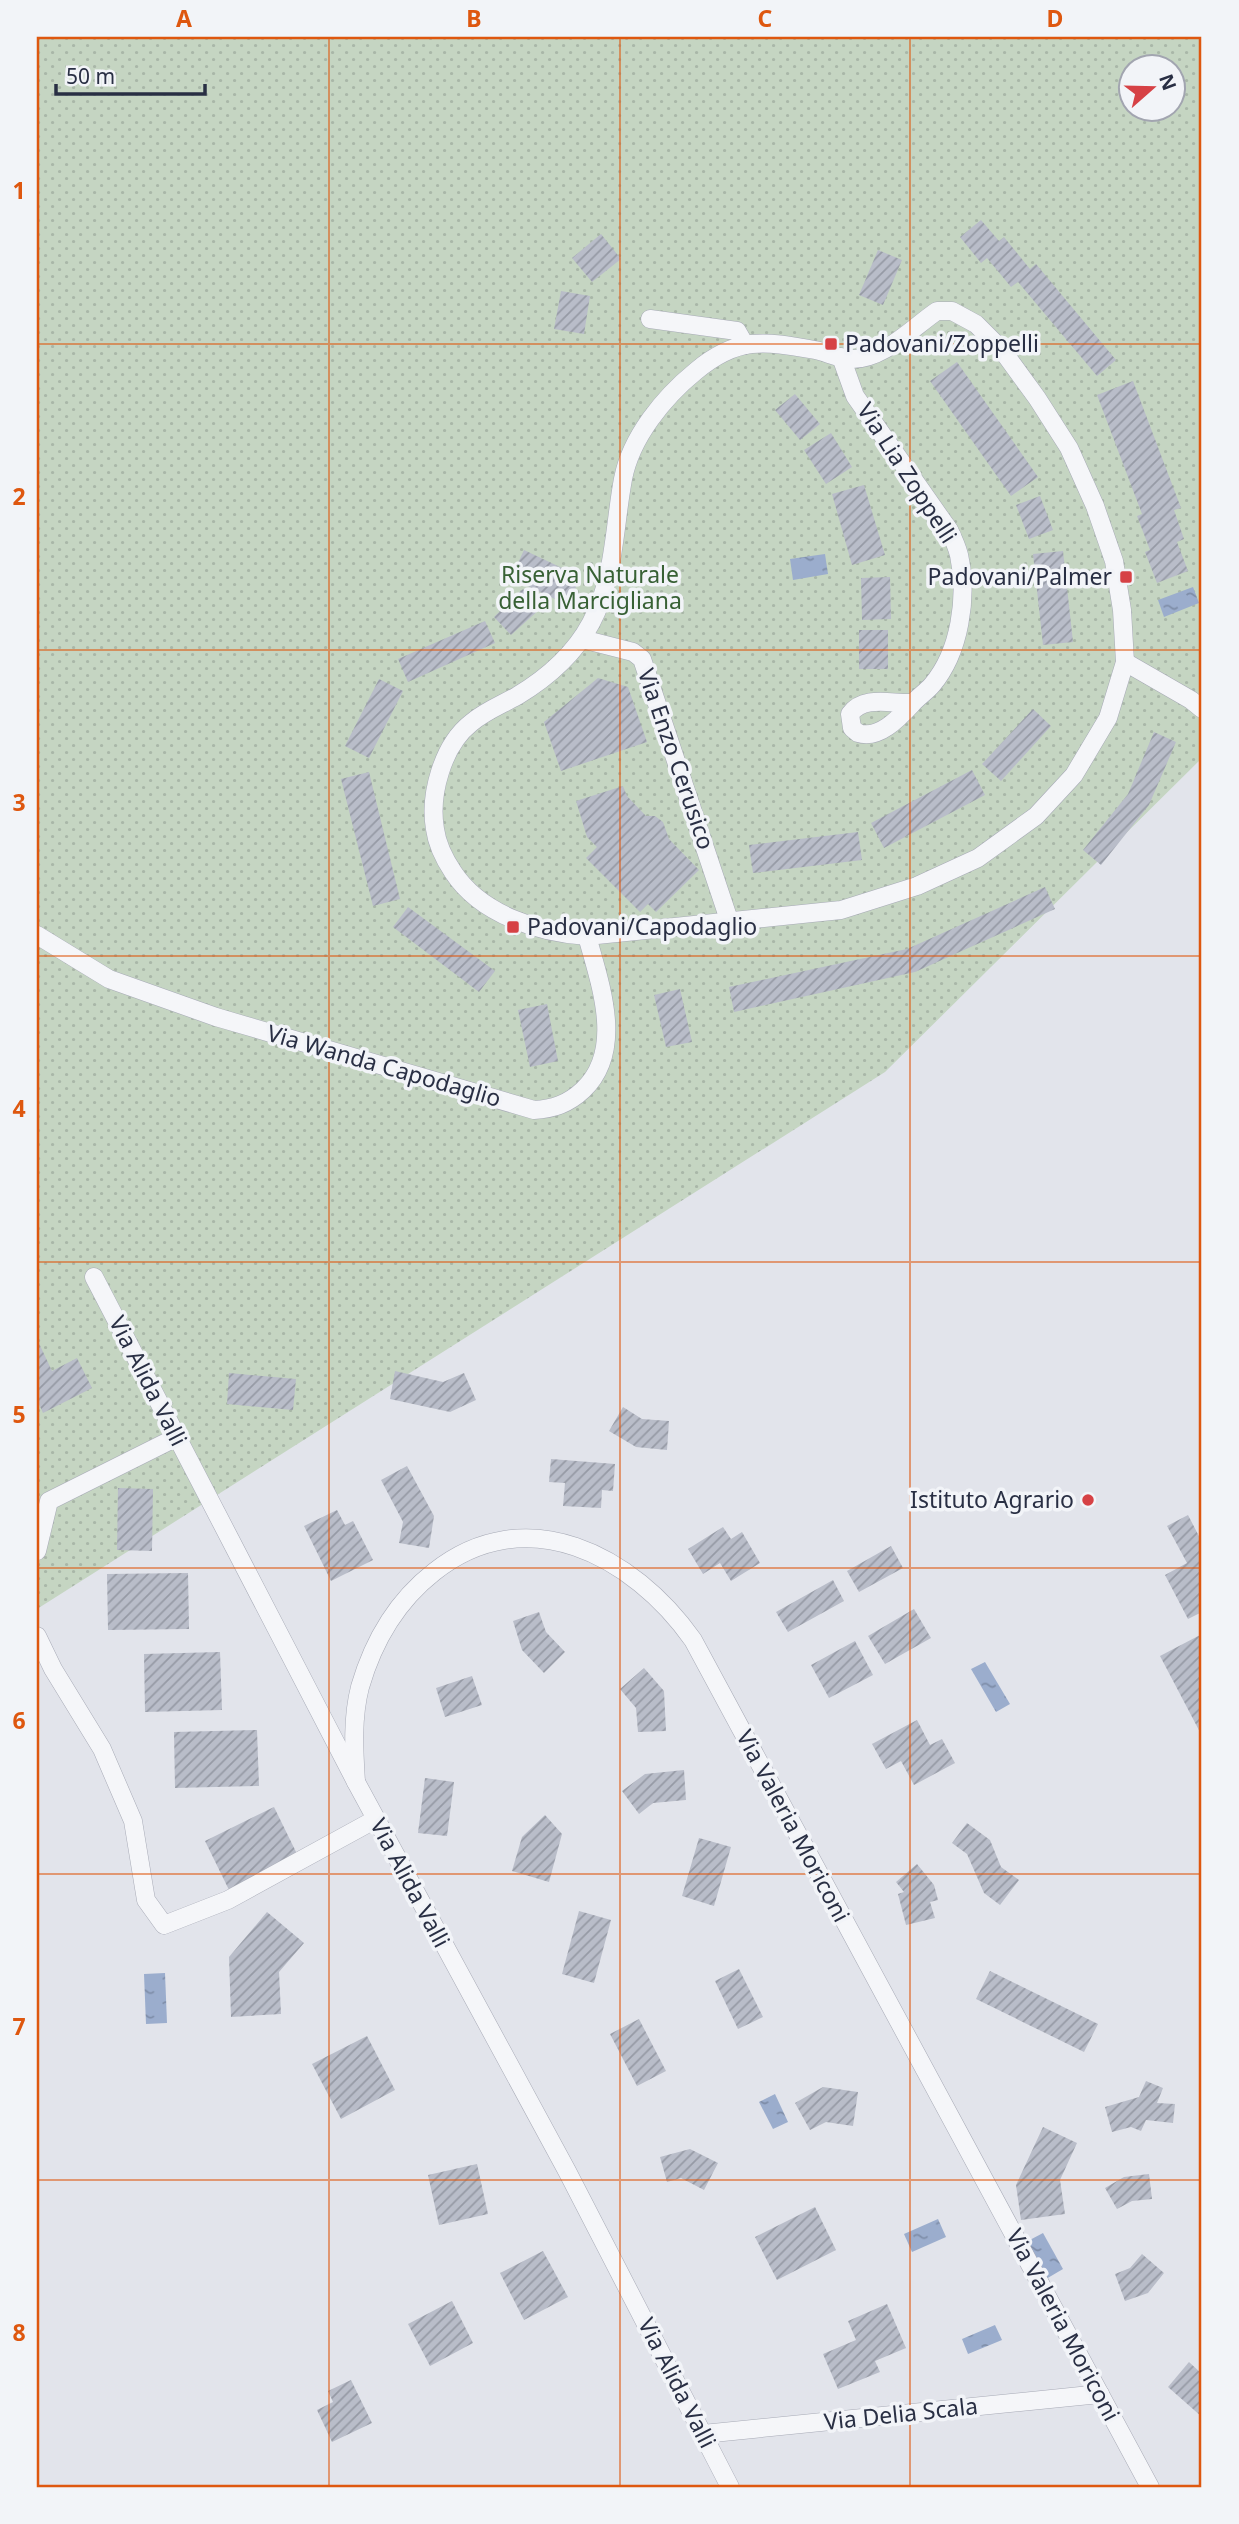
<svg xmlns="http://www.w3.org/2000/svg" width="1239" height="2524" viewBox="0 0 1239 2524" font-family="'Noto Sans',sans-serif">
<defs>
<pattern id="park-dots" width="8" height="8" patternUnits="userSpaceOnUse" patternTransform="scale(1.75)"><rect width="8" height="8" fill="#c5d5c2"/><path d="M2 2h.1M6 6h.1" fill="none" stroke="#a9b7a8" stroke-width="1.8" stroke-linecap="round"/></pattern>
<pattern id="water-ripples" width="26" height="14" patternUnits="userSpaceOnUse" patternTransform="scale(1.75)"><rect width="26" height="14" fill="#9badcd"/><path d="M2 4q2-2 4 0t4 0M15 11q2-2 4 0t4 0" fill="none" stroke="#7e8da8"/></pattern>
<pattern id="building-hatch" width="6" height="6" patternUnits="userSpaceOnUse" patternTransform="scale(1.75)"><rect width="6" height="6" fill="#b9bdc9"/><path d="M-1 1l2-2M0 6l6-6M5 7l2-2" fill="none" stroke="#969aa5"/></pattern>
</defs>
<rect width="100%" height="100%" fill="#e2e4eb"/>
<path fill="url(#park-dots)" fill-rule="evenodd" d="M37,37H1202V758L885,1072L37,1609ZM1130,66H1172V108H1130Z"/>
<g fill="url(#water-ripples)">
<polygon points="825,554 828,574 793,580 790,559"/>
<polygon points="1193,587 1199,603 1164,617 1158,600"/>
<polygon points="985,1662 1010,1704 996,1712 971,1669"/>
<polygon points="165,1973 167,2023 146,2024 144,1974"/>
<polygon points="775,2094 788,2122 773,2129 759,2102"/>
<polygon points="938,2219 946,2237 912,2252 904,2234"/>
<polygon points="1043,2233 1063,2269 1046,2279 1026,2242"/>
<polygon points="995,2325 1002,2340 968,2354 962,2339"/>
</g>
<g fill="url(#building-hatch)">
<polygon points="981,220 999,241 1004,237 1030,269 1036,264 1116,360 1097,376 1018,282 1011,287 987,258 981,263 960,237"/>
<polygon points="601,234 621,259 592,282 572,258"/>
<polygon points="878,250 902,260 883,305 859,295"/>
<polygon points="561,291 590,296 584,334 554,329"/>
<polygon points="957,362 1038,477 1011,496 930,381"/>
<polygon points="1133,381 1181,508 1174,510 1184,539 1177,542 1188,571 1157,583 1145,552 1150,550 1137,516 1142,514 1097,395"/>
<polygon points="795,394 820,424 800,440 775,410"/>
<polygon points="831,433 852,467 826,484 804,450"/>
<polygon points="864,485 885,555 852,565 832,494"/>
<polygon points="1040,496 1053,530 1029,539 1016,505"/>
<polygon points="524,550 581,577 567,605 511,578"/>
<polygon points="1063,551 1073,642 1043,645 1033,554"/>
<polygon points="890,577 891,619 862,620 861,578"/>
<polygon points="523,589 541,608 511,635 494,617"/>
<polygon points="485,621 495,643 408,682 398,659"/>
<rect x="859" y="630" width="29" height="39"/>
<polygon points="598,678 628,687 647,742 561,771 544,722"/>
<polygon points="379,679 403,691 369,758 345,746"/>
<polygon points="1033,709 1051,726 1001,781 982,764"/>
<polygon points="1154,732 1176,742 1149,805 1101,865 1083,850 1128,794"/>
<polygon points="972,770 985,795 884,848 871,823"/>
<polygon points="369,772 400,899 373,906 341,779"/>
<polygon points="623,786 627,796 646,816 655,816 663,822 669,839 699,870 656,912 648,904 640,912 586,858 597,847 587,837 576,801"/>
<polygon points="858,832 862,860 753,873 749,845"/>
<polygon points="1045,887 1055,909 915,972 734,1012 729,987 907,949"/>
<polygon points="408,907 495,971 479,992 393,927"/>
<polygon points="680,989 692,1042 666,1047 654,995"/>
<polygon points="547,1004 558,1061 530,1067 518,1010"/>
<polygon points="37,1339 52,1371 77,1358 92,1388 43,1413 37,1400"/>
<polygon points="395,1371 443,1382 464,1373 476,1400 450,1412 390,1399"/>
<polygon points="229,1373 296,1379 293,1410 227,1404"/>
<polygon points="623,1407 642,1419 669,1421 667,1450 636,1447 609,1431"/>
<polygon points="551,1459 615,1464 613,1491 602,1490 601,1508 563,1506 565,1483 549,1482"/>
<polygon points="407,1466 434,1516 429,1548 399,1543 403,1522 381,1480"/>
<polygon points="118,1488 153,1489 152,1551 117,1550"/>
<polygon points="337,1510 345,1525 353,1521 373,1560 331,1581 304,1526"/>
<polygon points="1188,1515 1202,1542 1202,1612 1188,1619 1165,1575 1187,1563 1167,1526"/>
<polygon points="723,1527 731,1539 742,1532 760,1563 731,1581 720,1563 703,1574 688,1549"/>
<polygon points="891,1546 903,1568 859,1592 847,1571"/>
<polygon points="188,1573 189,1629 108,1630 107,1574"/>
<polygon points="833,1580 844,1601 788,1632 776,1612"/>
<polygon points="914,1609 931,1638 885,1664 868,1636"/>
<polygon points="539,1612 546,1632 565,1652 544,1673 522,1650 513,1621"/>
<polygon points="1202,1634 1202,1736 1160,1656"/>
<polygon points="855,1641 873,1675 829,1698 811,1665"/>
<polygon points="220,1652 222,1710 145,1712 144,1654"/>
<polygon points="644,1668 664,1691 666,1731 638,1732 636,1708 620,1689"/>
<polygon points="472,1676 482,1705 445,1717 436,1688"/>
<polygon points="917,1720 930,1745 942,1739 955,1763 914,1785 901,1761 886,1769 872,1744"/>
<polygon points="257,1730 259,1786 175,1788 174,1732"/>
<polygon points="684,1770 686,1800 653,1803 639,1814 622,1791 645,1774"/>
<polygon points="425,1778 454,1782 447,1836 418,1833"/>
<polygon points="274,1807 299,1858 230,1892 205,1841"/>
<polygon points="545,1815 562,1834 549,1882 512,1871 522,1837"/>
<polygon points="967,1823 990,1840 1001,1867 1019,1880 1000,1905 984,1893 967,1854 952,1843"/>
<polygon points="699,1838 731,1847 714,1906 682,1896"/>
<polygon points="917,1864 934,1885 938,1900 930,1902 935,1918 906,1925 898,1894 904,1892 896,1882"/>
<polygon points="579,1911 611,1920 594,1983 562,1974"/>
<polygon points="267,1912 304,1943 279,1972 281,2014 231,2017 229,1957"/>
<polygon points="739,1969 763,2017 738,2029 715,1981"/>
<polygon points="990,1971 1098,2024 1084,2052 976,1999"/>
<polygon points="639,2019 666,2071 637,2086 610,2034"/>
<polygon points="367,2036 395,2090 341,2119 312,2064"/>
<polygon points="1146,2081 1163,2088 1157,2103 1175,2104 1173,2123 1146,2120 1141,2131 1131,2127 1112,2132 1105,2107 1139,2097"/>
<polygon points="823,2087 858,2092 853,2126 826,2122 810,2130 795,2103"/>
<polygon points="1043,2127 1077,2143 1060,2180 1065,2214 1021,2220 1016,2185"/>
<polygon points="690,2149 718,2163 704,2190 681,2178 667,2182 660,2157"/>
<polygon points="477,2164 488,2214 439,2225 428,2175"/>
<polygon points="1149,2174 1152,2199 1132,2201 1117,2209 1105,2188 1124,2177"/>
<polygon points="815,2207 836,2250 777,2280 755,2237"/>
<polygon points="543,2251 568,2297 524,2320 500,2273"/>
<polygon points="1142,2254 1164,2273 1148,2293 1125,2301 1115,2274 1130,2268"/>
<polygon points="452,2301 473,2343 430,2366 408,2324"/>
<polygon points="887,2304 906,2348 875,2361 880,2372 838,2389 823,2354 856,2340 848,2321"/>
<polygon points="1189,2362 1202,2374 1202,2417 1168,2387"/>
<polygon points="351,2380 372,2423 332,2442 317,2410 333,2402 328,2391"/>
</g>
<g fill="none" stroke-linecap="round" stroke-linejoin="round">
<defs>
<g id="street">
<path d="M937,311H952L976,324L1002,350L1037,398L1069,448L1095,506L1114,561L1122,610L1125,662L1108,718L1074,775L1036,816L978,858L917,886L841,910L587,936C540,933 481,915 453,872C445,860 437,844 435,829C429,794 443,745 471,723C485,711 501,705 517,696C547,678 575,653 591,623C615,578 614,527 623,479C631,437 664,397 696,371C738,336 764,341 815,350C826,352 839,359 851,359C883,360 912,328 937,311Z"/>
<polyline points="650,319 737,331 745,345"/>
<path d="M841,357L855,396L949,530C953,538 957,547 959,555C968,597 960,652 932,685C926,692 918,697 912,704C899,718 879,740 858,733L852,728L850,714C864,695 891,704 912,703"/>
<polyline points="582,639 633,652 642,659 729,920"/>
<polyline points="1125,662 1191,700 1202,709"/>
<path d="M37,935L109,979L216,1017L534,1110C553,1109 568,1104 583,1090C625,1050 600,984 587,936"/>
<polyline points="94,1277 356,1782 567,2171 730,2487"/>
<polyline points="37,1551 49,1501 177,1437"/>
<polyline points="37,1636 53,1669 102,1749 133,1821 146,1900 164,1925 228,1900 376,1819"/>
<path d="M356,1782C354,1750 352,1718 360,1687C373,1642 397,1601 434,1572C526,1499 633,1555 693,1640L1150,2487"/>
<polyline points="703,2434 1100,2394"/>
</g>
</defs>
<use href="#street" stroke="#a7aab6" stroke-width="19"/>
<use href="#street" stroke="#f5f6f9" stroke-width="18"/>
</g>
<path fill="none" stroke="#de570f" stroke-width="2" stroke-opacity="0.55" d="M329,37V2487M620,37V2487M910,37V2487M37,344H1202M37,650H1202M37,956H1202M37,1262H1202M37,1568H1202M37,1874H1202M37,2180H1202"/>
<g fill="#d64145" stroke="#f2f4f8" stroke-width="2.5">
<rect x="824" y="337" width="14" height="14" rx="3.5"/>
<rect x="1119" y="570" width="14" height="14" rx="3.5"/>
<rect x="506" y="920" width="14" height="14" rx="3.5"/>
<circle cx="1088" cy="1500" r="7"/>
</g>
<g text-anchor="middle" stroke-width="7" stroke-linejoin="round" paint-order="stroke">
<g font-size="23" fill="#292f44" stroke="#f2f4f8" text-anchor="start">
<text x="845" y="352">Padovani/Zoppelli</text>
<text x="1112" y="585" text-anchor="end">Padovani/Palmer</text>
<text x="527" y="935">Padovani/Capodaglio</text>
<text x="1074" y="1508" text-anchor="end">Istituto Agrario</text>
</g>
<g font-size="23" fill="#292f44" stroke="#f2f4f8">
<text transform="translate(907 473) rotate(57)" y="8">Via Lia Zoppelli</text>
<text transform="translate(676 759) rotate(71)" y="8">Via Enzo Cerusico</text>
<text transform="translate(384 1066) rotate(16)" y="8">Via Wanda Capodaglio</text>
<text transform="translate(148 1381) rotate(63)" y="8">Via Alida Valli</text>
<text transform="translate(793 1826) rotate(62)" y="8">Via Valeria Moriconi</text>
<text transform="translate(410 1883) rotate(62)" y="8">Via Alida Valli</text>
<text transform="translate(1063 2325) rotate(62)" y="8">Via Valeria Moriconi</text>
<text transform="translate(677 2383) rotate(63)" y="8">Via Alida Valli</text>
<text transform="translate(901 2414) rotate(-6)" y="8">Via Delia Scala</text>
</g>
<g font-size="23" fill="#386135" stroke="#f2f4f8">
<text x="590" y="583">Riserva Naturale<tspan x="590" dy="26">della Marcigliana</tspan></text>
</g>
</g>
<rect width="1239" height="2524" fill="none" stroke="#f2f4f8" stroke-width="77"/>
<g transform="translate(1152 88) rotate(70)"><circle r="33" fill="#f2f4f8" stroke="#a2a5b0" stroke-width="2"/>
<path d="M0-5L12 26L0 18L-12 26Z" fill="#d64145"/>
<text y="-10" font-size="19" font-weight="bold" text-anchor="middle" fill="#292f44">N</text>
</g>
<path d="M56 84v10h149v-10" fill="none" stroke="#292f44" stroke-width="3.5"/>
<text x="66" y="84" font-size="21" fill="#292f44" stroke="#f2f4f8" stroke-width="5" paint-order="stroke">50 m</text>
<rect x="38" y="38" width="1162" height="2448" fill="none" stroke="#de570f" stroke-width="2.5"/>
<g font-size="23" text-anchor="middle" font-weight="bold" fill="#de570f">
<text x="184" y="27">A</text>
<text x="474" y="27">B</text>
<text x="765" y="27">C</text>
<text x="1055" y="27">D</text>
<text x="19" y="199">1</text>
<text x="19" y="505">2</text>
<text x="19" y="811">3</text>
<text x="19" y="1117">4</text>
<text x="19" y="1423">5</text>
<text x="19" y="1729">6</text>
<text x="19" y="2035">7</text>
<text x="19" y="2341">8</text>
</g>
</svg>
